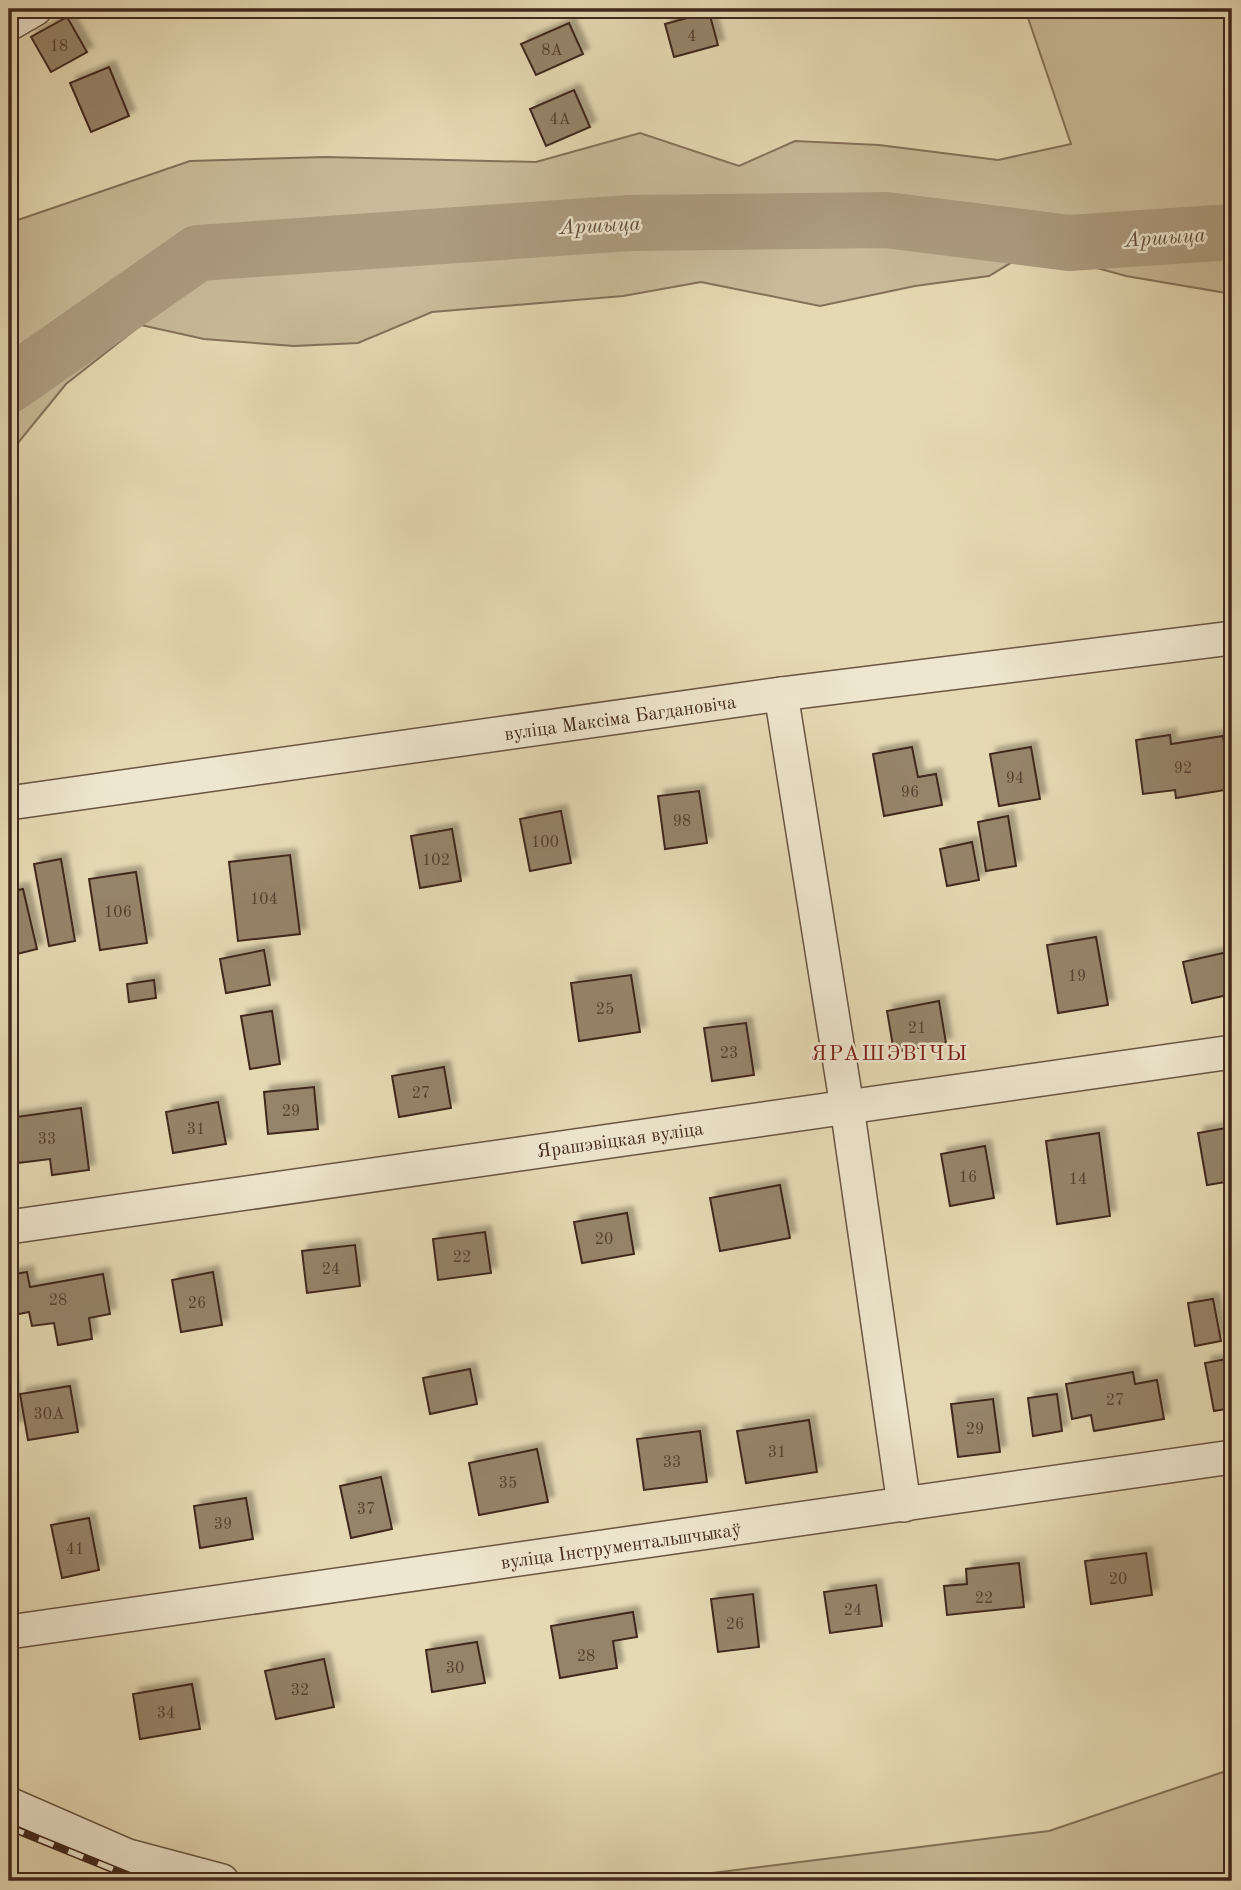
<svg xmlns="http://www.w3.org/2000/svg" width="1241" height="1890" viewBox="0 0 1241 1890" font-family="'Old Standard TT',serif">
<defs>
<filter id="shadow"><feDropShadow dx="6" dy="-6" stdDeviation="2" flood-color="#0004"/></filter>
</defs>
<rect width="100%" height="100%" fill="#e5d9b3"/>
<filter id="stains"><feTurbulence type="fractalNoise" baseFrequency=".00286" numOctaves="4"/><feColorMatrix values="0 0 0 0 .2 0 0 0 0 .09 0 0 0 0 .02 0 0 0 .5 -.17"/></filter>
<radialGradient id="worn" r=".72"><stop offset=".6" stop-color="#630" stop-opacity="0"/><stop offset="1" stop-color="#630" stop-opacity=".3"/></radialGradient>
<g fill="#c9bb99" stroke="#85715a" stroke-width="2">
<polygon points="1025,9 1232,9 1232,294 1126,276 1032,250 989,276 915,286 820,306 701,282 623,296 432,312 358,343 294,346 204,339 141,325 66,384 9,454 9,223 190,161 325,157 536,162 640,133 739,166 795,141 879,145 998,160 1071,144"/>
<polygon points="1232,1769 1232,1881 648,1881 1049,1831"/>
</g>
<g fill="none" stroke-linecap="round" stroke-linejoin="round">
<polyline stroke="#ad9c80" stroke-width="56" points="9,385 198,253 630,223 886,220 1069,243 1232,232"/>
</g>
<g fill="#96846b" stroke="#41271c" stroke-width="2" filter="url(#shadow)">
<polygon points="709,12 718,45 674,57 665,24"/>
<polygon points="67,17 87,52 51,72 31,37"/>
<polygon points="569,23 583,54 536,75 521,44"/>
<polygon points="109,67 129,116 91,132 70,83"/>
<polygon points="574,90 590,127 546,146 530,109"/>
<polygon points="1170,735 1171,744 1223,736 1231,789 1176,798 1175,790 1143,794 1136,740"/>
<polygon points="912,747 918,777 936,774 942,805 884,816 873,754"/>
<polygon points="1031,747 1040,799 999,806 990,754"/>
<polygon points="699,791 707,843 665,849 658,796"/>
<polygon points="561,811 571,863 530,871 520,819"/>
<polygon points="1008,816 1016,866 986,871 978,822"/>
<polygon points="452,829 461,881 420,888 411,836"/>
<polygon points="972,842 979,880 947,886 940,849"/>
<polygon points="290,855 300,934 238,941 229,862"/>
<polygon points="61,859 75,941 49,946 34,864"/>
<polygon points="136,872 147,943 100,950 89,879"/>
<polygon points="23,889 37,949 9,956 9,892"/>
<polygon points="1096,937 1108,1005 1058,1013 1047,945"/>
<polygon points="264,950 270,985 226,993 220,959"/>
<polygon points="1232,951 1232,994 1192,1003 1183,962"/>
<polygon points="631,975 640,1032 579,1041 571,983"/>
<polygon points="154,980 156,998 129,1002 127,984"/>
<polygon points="939,1001 946,1043 894,1052 887,1011"/>
<polygon points="272,1011 280,1064 250,1069 241,1016"/>
<polygon points="746,1023 754,1075 712,1081 704,1028"/>
<polygon points="444,1067 451,1108 399,1117 392,1076"/>
<polygon points="314,1087 318,1129 268,1134 264,1092"/>
<polygon points="218,1102 226,1144 173,1153 166,1112"/>
<polygon points="81,1108 89,1170 52,1175 50,1159 9,1164 9,1118"/>
<polygon points="1232,1127 1232,1181 1207,1185 1198,1133"/>
<polygon points="1099,1133 1110,1216 1057,1224 1046,1141"/>
<polygon points="985,1146 994,1198 950,1206 941,1154"/>
<polygon points="780,1185 790,1238 720,1251 710,1198"/>
<polygon points="627,1213 634,1254 582,1263 574,1222"/>
<polygon points="485,1232 491,1273 438,1280 433,1239"/>
<polygon points="355,1245 360,1286 307,1293 302,1251"/>
<polygon points="27,1272 30,1287 103,1274 110,1314 89,1318 92,1339 58,1345 54,1323 32,1326 29,1312 9,1316 9,1275"/>
<polygon points="213,1272 222,1325 181,1332 172,1280"/>
<polygon points="1213,1299 1221,1341 1195,1346 1188,1303"/>
<polygon points="1232,1358 1232,1408 1214,1411 1205,1363"/>
<polygon points="9,1366 18,1426 9,1428"/>
<polygon points="470,1369 477,1404 430,1414 423,1378"/>
<polygon points="1133,1372 1135,1384 1157,1380 1164,1419 1094,1431 1091,1415 1072,1419 1066,1384"/>
<polygon points="70,1386 78,1432 28,1440 20,1394"/>
<polygon points="1057,1394 1062,1431 1033,1436 1028,1398"/>
<polygon points="993,1399 1000,1452 958,1457 951,1404"/>
<polygon points="809,1420 817,1472 746,1483 737,1431"/>
<polygon points="700,1431 707,1482 644,1490 637,1439"/>
<polygon points="537,1449 548,1502 479,1515 469,1463"/>
<polygon points="381,1477 392,1529 351,1538 340,1486"/>
<polygon points="246,1498 253,1539 200,1548 194,1506"/>
<polygon points="89,1518 99,1570 62,1578 51,1525"/>
<polygon points="1146,1553 1152,1595 1091,1604 1085,1561"/>
<polygon points="1019,1563 1024,1607 947,1615 944,1586 967,1584 966,1569"/>
<polygon points="876,1585 882,1626 830,1633 824,1592"/>
<polygon points="753,1594 759,1647 718,1652 711,1599"/>
<polygon points="633,1612 637,1637 613,1641 617,1668 560,1678 551,1626"/>
<polygon points="477,1642 485,1683 432,1692 426,1650"/>
<polygon points="324,1659 334,1707 276,1719 265,1671"/>
<polygon points="192,1684 200,1729 140,1739 133,1694"/>
</g>
<g fill="none" stroke-linecap="round" stroke-linejoin="round">
<defs>
<g id="minor">
<polyline points="9,24 35,9"/>
<polyline points="781,694 847,1107 904,1505"/>
<polyline points="9,803 781,694 1232,638"/>
<polyline points="9,1227 1232,1052"/>
<polyline points="9,1632 1232,1457"/>
<polyline points="9,1804 128,1856 222,1881"/>
</g>
</defs>
<use href="#minor" stroke="#6a5442" stroke-width="36"/>
<use href="#minor" stroke="#eee6ce" stroke-width="33"/>
<defs>
<polyline id="rail" points="9,1827 142,1881"/>
</defs>
<use href="#rail" stroke="#41271c" stroke-width="8"/>
<use href="#rail" stroke="#eee6ce" stroke-width="5" stroke-dasharray="16" stroke-linecap="butt"/>
</g>
<g text-anchor="middle" stroke-width="5" stroke-linejoin="round" paint-order="stroke">
<g font-size="16" fill="#563e30">
<text x="692" y="41">4</text>
<text x="59" y="51">18</text>
<text x="552" y="55">8А</text>
<text x="560" y="124">4А</text>
<text x="1183" y="773">92</text>
<text x="1015" y="783">94</text>
<text x="910" y="797">96</text>
<text x="682" y="826">98</text>
<text x="545" y="847">100</text>
<text x="436" y="865">102</text>
<text x="264" y="904">104</text>
<text x="118" y="917">106</text>
<text x="1077" y="981">19</text>
<text x="605" y="1014">25</text>
<text x="917" y="1033">21</text>
<text x="729" y="1058">23</text>
<text x="421" y="1098">27</text>
<text x="291" y="1116">29</text>
<text x="196" y="1134">31</text>
<text x="47" y="1144">33</text>
<text x="968" y="1182">16</text>
<text x="1078" y="1184">14</text>
<text x="604" y="1244">20</text>
<text x="462" y="1262">22</text>
<text x="331" y="1274">24</text>
<text x="58" y="1305">28</text>
<text x="197" y="1308">26</text>
<text x="1115" y="1405">27</text>
<text x="49" y="1419">30А</text>
<text x="975" y="1434">29</text>
<text x="777" y="1457">31</text>
<text x="672" y="1467">33</text>
<text x="508" y="1488">35</text>
<text x="366" y="1514">37</text>
<text x="223" y="1529">39</text>
<text x="75" y="1554">41</text>
<text x="1118" y="1584">20</text>
<text x="984" y="1603">22</text>
<text x="853" y="1615">24</text>
<text x="735" y="1629">26</text>
<text x="586" y="1661">28</text>
<text x="455" y="1673">30</text>
<text x="300" y="1695">32</text>
<text x="166" y="1718">34</text>
</g>
<g font-size="19" fill="#41271c" stroke="#eee6ce">
<text transform="translate(620 717) rotate(-8)" y="7">вуліца Максіма Багдановіча</text>
<text transform="translate(620 1139) rotate(-8)" y="7">Ярашэвіцкая вуліца</text>
<text transform="translate(621 1545) rotate(-8)" y="7">вуліца Інструментальшчыкаў</text>
</g>
<g font-size="21" font-style="italic" fill="#614a3a" stroke="#eee6ce">
<text transform="translate(600 225) rotate(-3)" y="7">Аршыца</text>
<text transform="translate(1165 237) rotate(-4)" y="7">Аршыца</text>
</g>
<g font-size="21" letter-spacing="2" fill="#7a1f14" stroke="#eee6ce">
<text x="890" y="1060">ЯРАШЭВІЧЫ</text>
</g>
</g>
<rect width="1241" height="1890" fill="none" stroke="#e5d9b3" stroke-width="35"/>
<rect x="10" y="10" width="1220" height="1869" fill="none" stroke="#41271c" stroke-width="3.5"/>
<rect x="18" y="18" width="1206" height="1855" fill="none" stroke="#41271c" stroke-width="2"/>
<rect width="100%" height="100%" filter="url(#stains)"/>
<rect width="100%" height="100%" fill="url(#worn)"/>
</svg>
